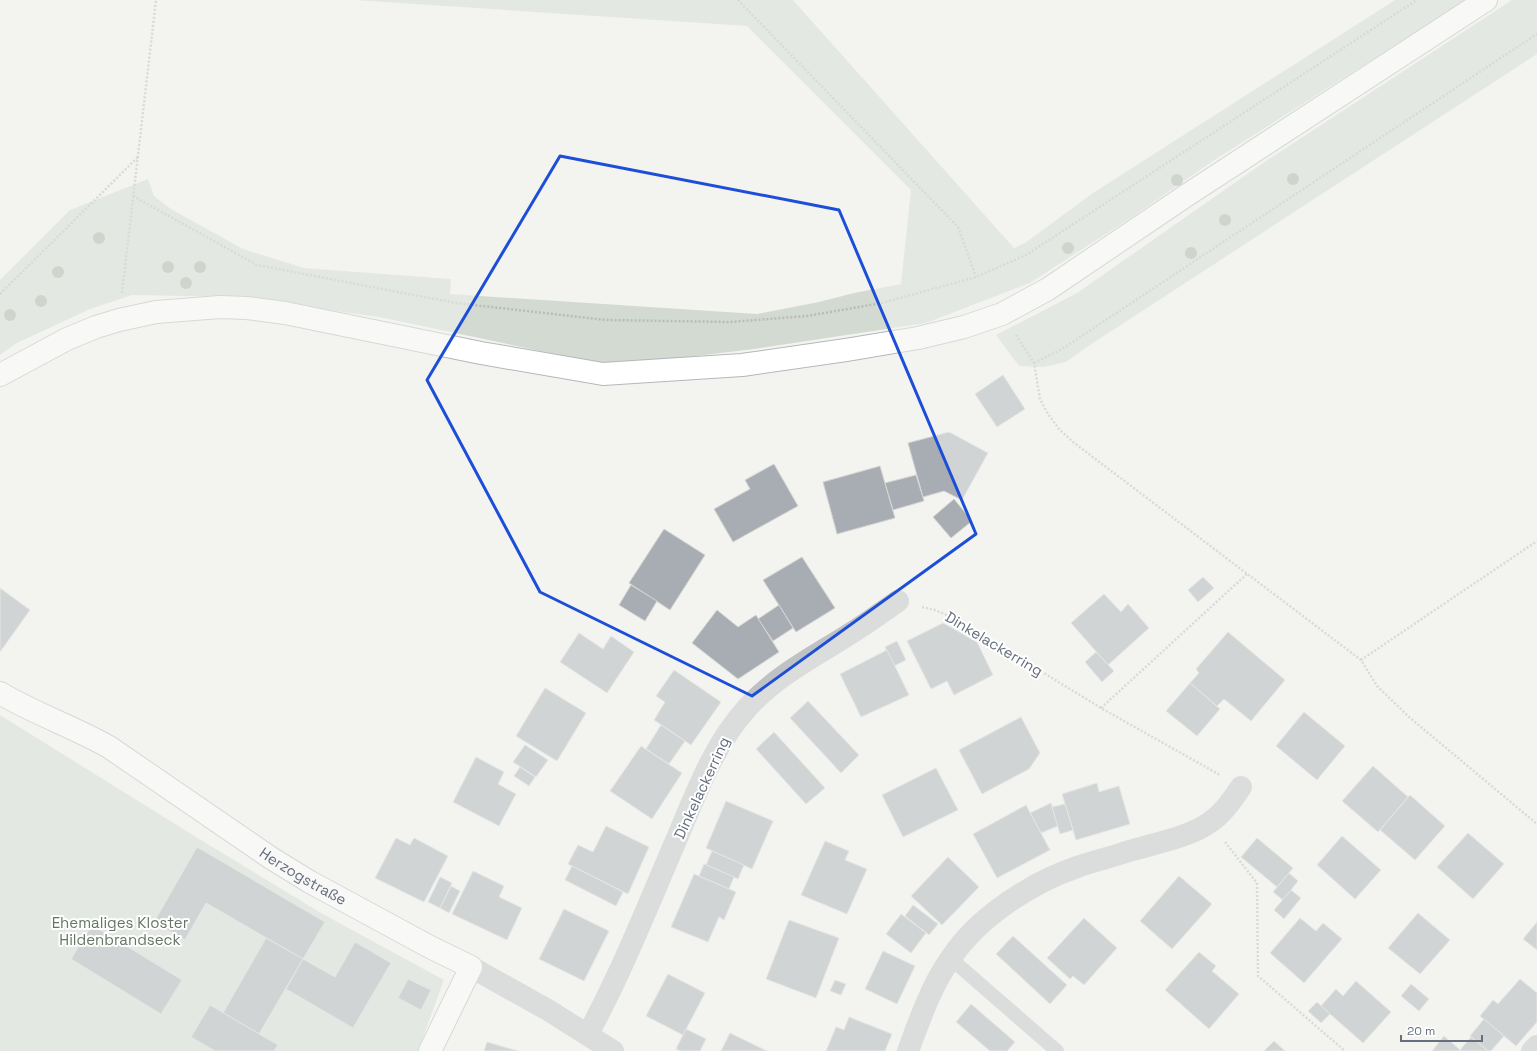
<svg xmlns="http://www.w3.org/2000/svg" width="1537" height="1051" viewBox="0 0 1537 1051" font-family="'Space Grotesk',sans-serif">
<rect width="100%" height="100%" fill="#f3f4f0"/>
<g fill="#d3dad1">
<polygon points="354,0 793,0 1014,248 1025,243 1093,193 1395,0 1466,0 1216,159 1126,221 1030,283 926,323 754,349 612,366 379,317 235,297 132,295 90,309 15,344 0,355 0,280 70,210 148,179 154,196 171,209 243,249 304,268 451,279 450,294 757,314 819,302 854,293 901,284 911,190 747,26"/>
<polygon points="1512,0 1537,0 1537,54 1087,347 1066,362 1044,367 1019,366 996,335 1077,293 1263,163"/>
<polygon points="0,715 188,832 321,913 444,980 418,1051 0,1051"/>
</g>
<g fill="#a8adb3" stroke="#d4d5d3">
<polygon points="1003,375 1025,409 997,427 975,394"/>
<polygon points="949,432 988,453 962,500 944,491 923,497 908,443"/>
<polygon points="774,464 798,506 733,542 714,509 750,489 745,480"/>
<polygon points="880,466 895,518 837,534 823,482"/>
<polygon points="916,475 924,501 893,510 885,483"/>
<polygon points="954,499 972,521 951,538 933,517"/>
<polygon points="664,529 705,555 670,610 629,583"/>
<polygon points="802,557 835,608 796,632 763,580"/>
<polygon points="1203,577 1214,588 1198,602 1188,590"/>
<polygon points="631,585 657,601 645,621 619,605"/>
<polygon points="0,588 30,610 0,652"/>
<polygon points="1104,594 1121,612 1128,604 1149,628 1108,665 1071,623"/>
<polygon points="779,605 793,628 773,641 758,619"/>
<polygon points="717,610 738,627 756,615 779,652 738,679 692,643"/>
<polygon points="943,623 977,642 993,675 954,695 947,681 931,689 907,641"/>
<polygon points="1228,632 1285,680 1251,721 1224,699 1217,706 1190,683 1199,673 1196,669"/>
<polygon points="579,633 603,649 611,636 634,652 607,693 560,662"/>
<polygon points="897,641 906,660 894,666 885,647"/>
<polygon points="887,650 909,695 861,717 840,674"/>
<polygon points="1096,652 1114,671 1102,682 1085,662"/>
<polygon points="674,670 721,702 691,745 654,720 665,702 656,696"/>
<polygon points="1190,683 1220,709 1197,736 1166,711"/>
<polygon points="545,688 586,713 557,761 516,736"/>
<polygon points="808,701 859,755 841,773 790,718"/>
<polygon points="1304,712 1345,746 1317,780 1276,746"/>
<polygon points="1021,717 1040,753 1029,769 982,794 959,750"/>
<polygon points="661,725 685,741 669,764 646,749"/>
<polygon points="774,732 825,788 806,804 756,749"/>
<polygon points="525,745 548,760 536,777 513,762"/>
<polygon points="641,746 682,773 652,819 610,791"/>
<polygon points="476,757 504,772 498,784 516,794 499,826 453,802"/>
<polygon points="1373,766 1408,797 1378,832 1342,801"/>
<polygon points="520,767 535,777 529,786 514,776"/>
<polygon points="936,768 958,810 903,837 882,795"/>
<polygon points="1097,783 1099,792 1119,786 1130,824 1076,840 1062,794"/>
<polygon points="1410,795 1445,826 1415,860 1380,830"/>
<polygon points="726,801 773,821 752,869 706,848"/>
<polygon points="1051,803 1058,826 1041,833 1030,813"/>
<polygon points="1065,804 1073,830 1060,834 1052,807"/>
<polygon points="1026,805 1050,850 997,878 973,834"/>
<polygon points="606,826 649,847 628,894 568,864 578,845 593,852"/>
<polygon points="1468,833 1504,864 1473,899 1437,867"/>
<polygon points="1342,836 1381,870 1355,899 1317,865"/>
<polygon points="396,838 410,845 414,838 448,856 424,902 375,878"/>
<polygon points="1257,838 1293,868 1277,887 1241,857"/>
<polygon points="825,841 849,851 845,860 867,869 847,914 801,895"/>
<polygon points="197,847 325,922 303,959 206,903 185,940 154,922"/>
<polygon points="712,851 744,865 738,879 706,865"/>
<polygon points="948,857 979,887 942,925 911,896"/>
<polygon points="704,864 734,877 729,889 699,876"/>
<polygon points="572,866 623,892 616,906 565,880"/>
<polygon points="473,871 504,886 499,897 522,908 507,940 452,914"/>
<polygon points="1289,873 1298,881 1283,900 1273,892"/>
<polygon points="694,874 736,892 724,920 719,917 708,942 671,927"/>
<polygon points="1179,876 1212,904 1172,949 1140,921"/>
<polygon points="440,877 452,883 440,908 428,902"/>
<polygon points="451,886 460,891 449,913 440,908"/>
<polygon points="1291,890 1301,898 1284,919 1274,910"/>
<polygon points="913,905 938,924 929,935 905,916"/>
<polygon points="564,909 609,931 584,981 539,959"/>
<polygon points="1418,913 1450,940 1420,974 1388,948"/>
<polygon points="901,914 926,933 911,953 886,934"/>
<polygon points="1084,918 1117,948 1084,985 1073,976 1070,979 1047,958"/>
<polygon points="1300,918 1316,931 1323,923 1342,939 1304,983 1270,953"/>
<polygon points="789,920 839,938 816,998 766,979"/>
<polygon points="1537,922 1537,950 1523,939"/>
<polygon points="92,925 182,980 161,1014 71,959"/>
<polygon points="1013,936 1067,985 1050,1004 996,954"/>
<polygon points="266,938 303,959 259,1034 223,1013"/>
<polygon points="355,942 391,963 353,1028 286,989 303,959 335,977"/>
<polygon points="883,951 915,966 897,1004 865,989"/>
<polygon points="1199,952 1216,966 1212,971 1239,994 1209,1029 1165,990"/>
<polygon points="668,974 705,993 683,1035 646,1016"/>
<polygon points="408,979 431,990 421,1010 398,998"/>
<polygon points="1520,979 1537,993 1537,1022 1516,1046 1480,1016 1493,1000 1498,1004"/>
<polygon points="835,980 846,984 841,995 830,991"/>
<polygon points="1356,981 1391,1012 1363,1043 1321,1006 1336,989 1343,996"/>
<polygon points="1411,984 1429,999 1419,1011 1401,996"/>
<polygon points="1317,1002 1330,1014 1321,1023 1308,1011"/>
<polygon points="971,1004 1015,1042 1007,1051 990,1051 956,1022"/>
<polygon points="210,1005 278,1045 274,1051 215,1051 191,1037"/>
<polygon points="849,1017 892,1034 885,1051 826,1051 836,1027 844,1030"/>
<polygon points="1484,1019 1504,1036 1491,1051 1488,1051 1470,1036"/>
<polygon points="686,1029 706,1039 700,1051 680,1051 676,1049"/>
<polygon points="730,1033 767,1051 721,1051"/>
<polygon points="1444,1036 1460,1050 1462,1051 1432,1051"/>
<polygon points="1471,1037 1488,1051 1462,1051 1460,1050"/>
<polygon points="1274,1041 1285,1051 1264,1051"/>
<polygon points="487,1042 518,1051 484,1051"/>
</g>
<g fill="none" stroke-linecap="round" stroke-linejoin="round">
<defs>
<g id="secondary">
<polyline points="0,375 67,339 96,327 119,320 156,312 220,307 247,308 285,313 481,353 603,374 742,365 846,350 918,338 964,327 1002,314 1048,289 1187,195 1486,0"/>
<path id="s1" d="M0,693C35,714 74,727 109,747L271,858L310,882L430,947L471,967L430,1051"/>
</g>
</defs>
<use href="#secondary" stroke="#b4b7bc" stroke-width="24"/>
<g stroke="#b9bbbd" stroke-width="2.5" stroke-dasharray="2 2" stroke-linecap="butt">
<polyline points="738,0 958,227 976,277"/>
<polyline points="133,196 257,265 456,303 606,320 730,322 807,316 882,303 976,277 1026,255 1417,0"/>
<polyline points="122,293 156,0"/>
<polyline points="0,294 139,156"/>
<polyline points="1016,335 1034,363 1040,399 1048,414 1059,429 1073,442 1361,660 1377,686 1409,717 1537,824"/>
<polyline points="1034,363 1062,349 1537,34"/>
<polyline points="922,607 935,610 954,618 1101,708 1220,775"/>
<polyline points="1361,660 1537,541"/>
<polyline points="1101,708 1247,574"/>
<polyline points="1225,842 1257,883 1258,976 1345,1051"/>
</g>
<polyline stroke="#bfc2c5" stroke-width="14" points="950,958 1057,1051"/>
<g stroke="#bfc2c5" stroke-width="22">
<polyline points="471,967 548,1010 613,1051"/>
<path d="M588,1034C621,973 647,908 674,845C695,797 712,746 748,707C778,674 819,654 856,630C870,621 884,611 898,601"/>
<path d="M908,1051C920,1019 931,986 951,958C978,917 1031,883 1077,867C1094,861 1112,857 1129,851C1153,844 1189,837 1209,823C1223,814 1232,800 1241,787"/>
<polyline points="1532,1051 1537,1046"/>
</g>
<use href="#secondary" stroke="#fff" stroke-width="22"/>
</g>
<g fill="#a4afa2">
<circle cx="1293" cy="179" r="6"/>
<circle cx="1177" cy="180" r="6"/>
<circle cx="1225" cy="220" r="6"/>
<circle cx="99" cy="238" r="6"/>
<circle cx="1068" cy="248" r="6"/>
<circle cx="1191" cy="253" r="6"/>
<circle cx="168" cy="267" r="6"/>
<circle cx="200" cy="267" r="6"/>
<circle cx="58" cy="272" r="6"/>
<circle cx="186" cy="283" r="6"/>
<circle cx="41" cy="301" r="6"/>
<circle cx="10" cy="315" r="6"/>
</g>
<path d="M0 0H1537V1051H0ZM560,156L839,210L976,534L752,696L540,592L427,380Z" fill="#f3f4f0" fill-opacity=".55" fill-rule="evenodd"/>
<path fill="none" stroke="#1d4ed8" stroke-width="3" stroke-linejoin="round" d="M560,156L839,210L976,534L752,696L540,592L427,380Z"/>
<g text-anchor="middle" stroke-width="4" stroke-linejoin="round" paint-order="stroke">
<g font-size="15" fill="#656f7e" stroke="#fff">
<text transform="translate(994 644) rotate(31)" y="5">Dinkelackerring</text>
<text transform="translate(702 788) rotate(-65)" y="5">Dinkelackerring</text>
<text dy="5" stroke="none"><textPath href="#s1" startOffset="355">Herzogstraße</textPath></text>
</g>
<g font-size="15" fill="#647663" stroke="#fff">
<text x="120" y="928">Ehemaliges Kloster<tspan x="120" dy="17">Hildenbrandseck</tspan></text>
</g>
</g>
<path d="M1401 1035v6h81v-6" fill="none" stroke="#656f7e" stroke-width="2"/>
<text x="1407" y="1035" font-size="12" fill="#656f7e" stroke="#ffffff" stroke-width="3" paint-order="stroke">20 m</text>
</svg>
